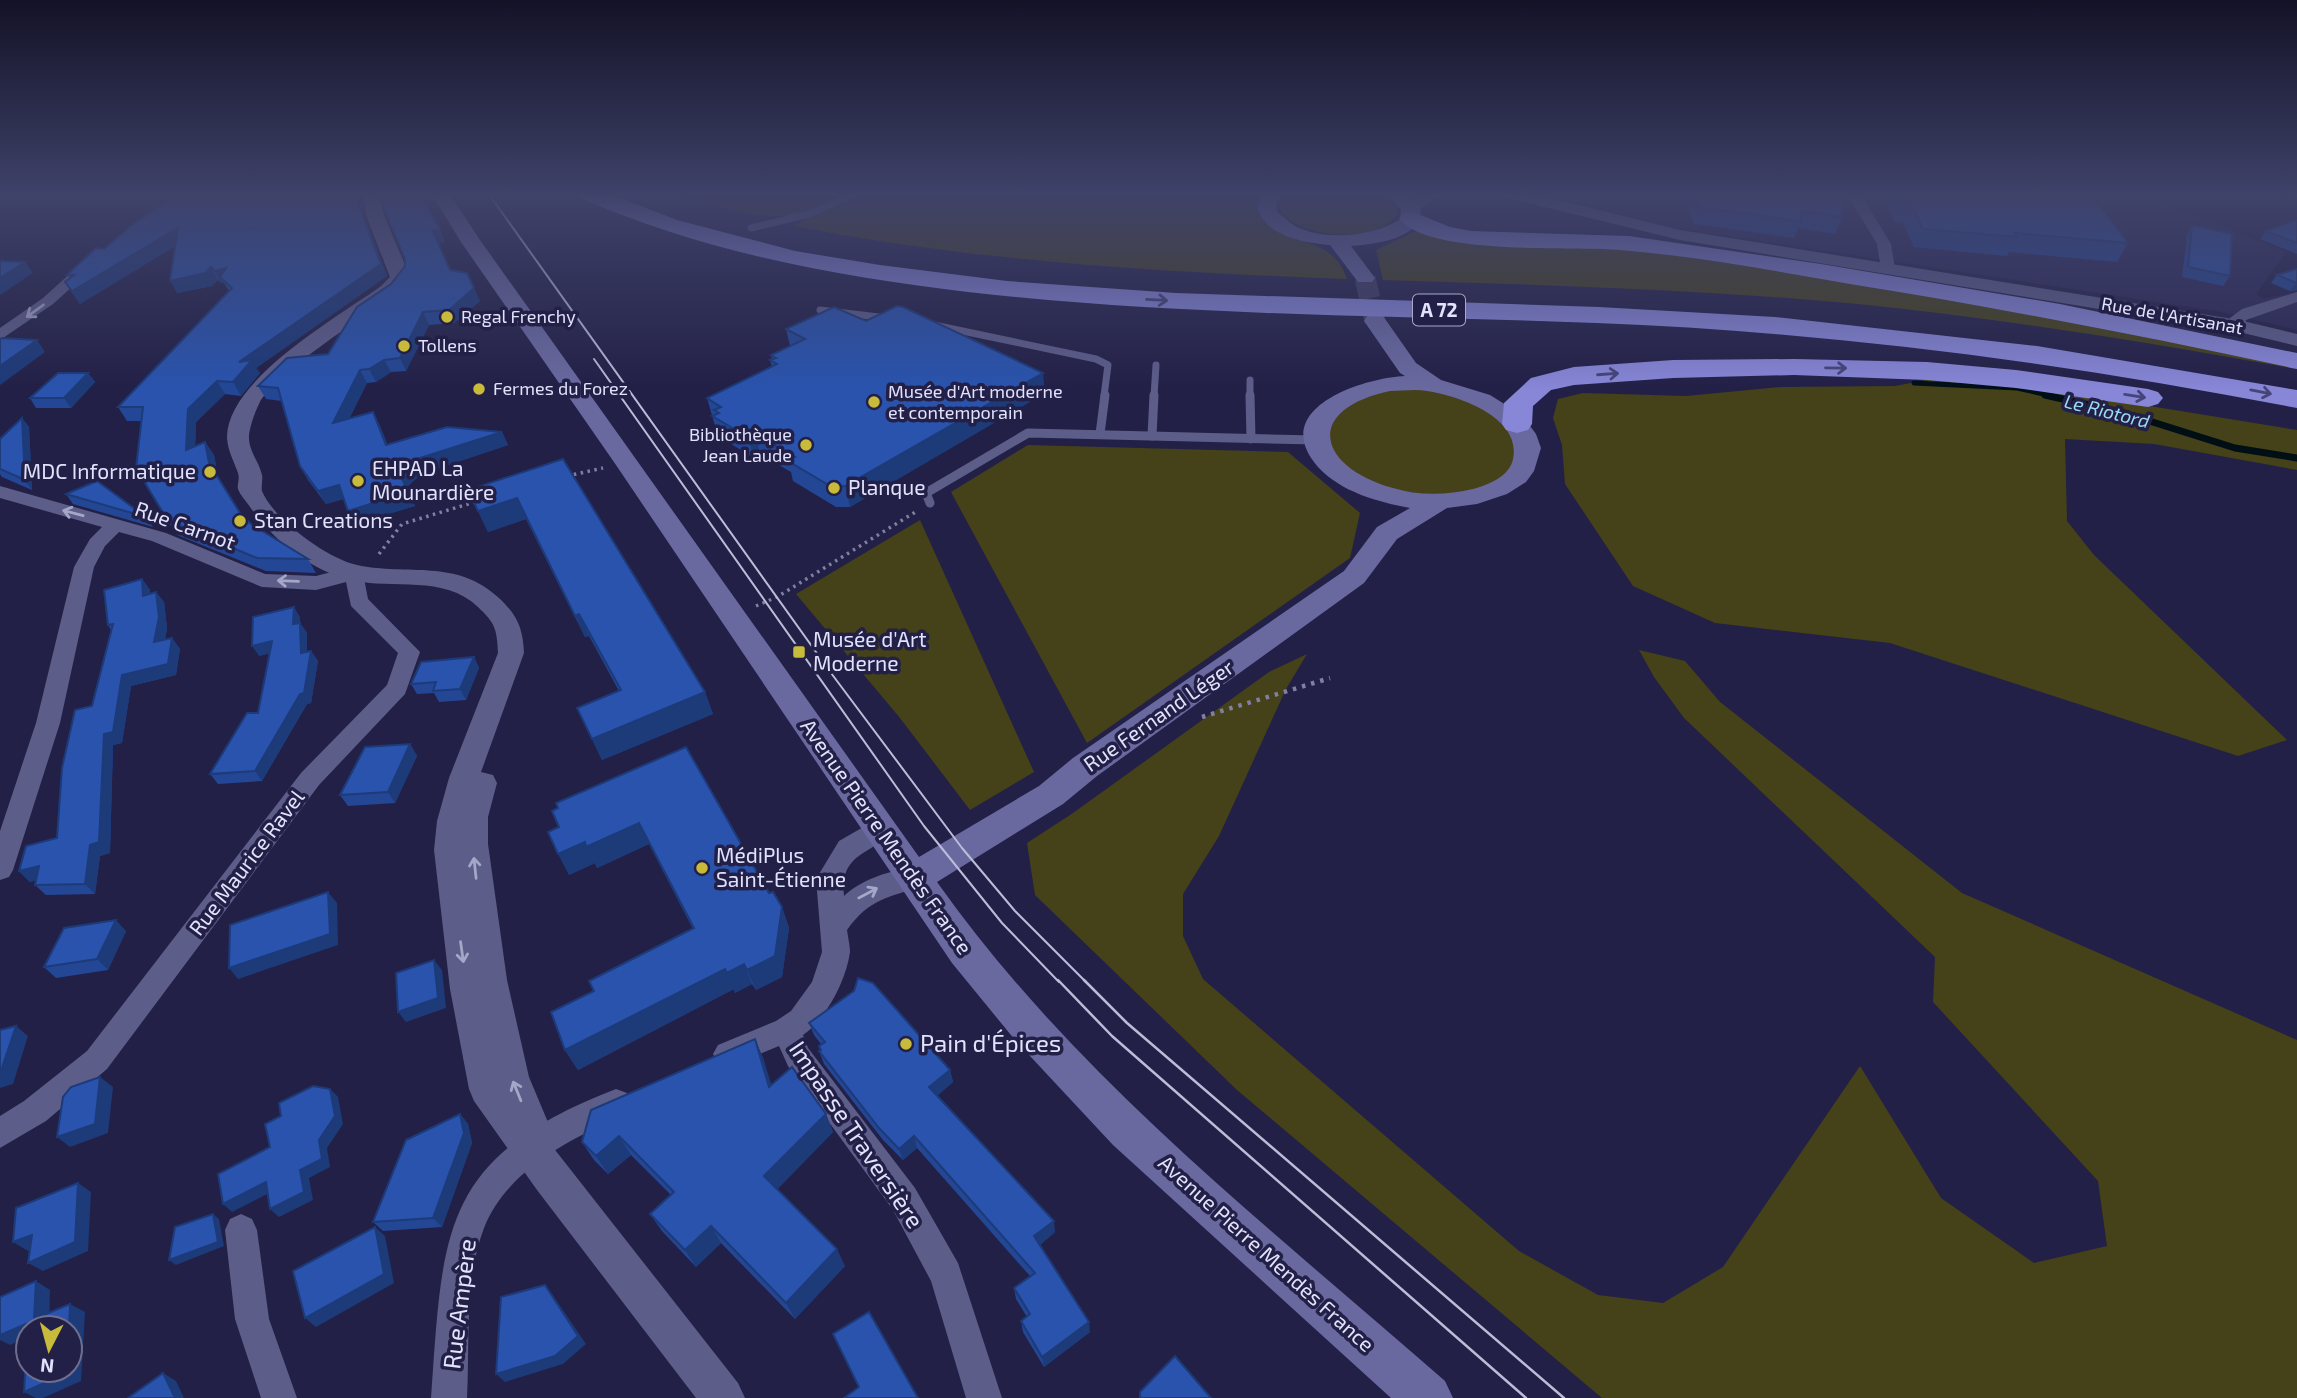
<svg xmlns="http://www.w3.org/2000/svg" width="2297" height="1398" viewBox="0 0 2297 1398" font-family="'Exo 2',sans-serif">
<rect width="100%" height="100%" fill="#232047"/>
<polygon fill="#2b2855" points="1543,193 2139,193 2286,252 2256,294 2263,299 2297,292 2297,330 2222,312 1664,226"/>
<g fill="#454119">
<path d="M678,193H852C789,232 743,215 678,193Z"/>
<path d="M866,193H1249C1259,204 1255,216 1268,225C1298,249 1332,236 1347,279C1160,272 979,262 794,226L815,214Z"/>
<path d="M1287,193H1381L1396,205L1398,213C1379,245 1294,240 1278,207L1280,199Z"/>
<path d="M1420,229L1641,249L1925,293L2297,365V369C2151,343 2006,319 1858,304C1700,289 1541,285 1383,280L1376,250Z"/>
<polygon points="1937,378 2076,394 2297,430 2297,470 2154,444 2065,439 2067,521 2094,555 2287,740 2238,756 1890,643 1715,623 1633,586 1565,484 1562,445 1553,418 1558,399 1583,393 1686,396 1781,387 1895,386"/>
<path d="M1401,388C1437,391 1490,396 1511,432C1516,441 1519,452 1514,462C1489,508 1399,498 1361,478C1348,471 1336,455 1326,445L1332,413L1349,400Z"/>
<polygon points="1028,445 1288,452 1360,513 1350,558 1087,743 951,492"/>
<polygon points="920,520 1034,772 970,810 900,718 796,594"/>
<polygon points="1639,650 1685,661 1720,702 1962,893 2297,1040 2297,1398 1602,1398 1237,1090 1035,895 1027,843 1073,813 1269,672 1307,654 1286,689 1219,836 1183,894 1183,936 1203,979 1519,1251 1598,1295 1663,1303 1723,1267 1860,1066 1941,1198 2034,1263 2107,1246 2098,1181 1933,1002 1935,957 1684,718 1654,677"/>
</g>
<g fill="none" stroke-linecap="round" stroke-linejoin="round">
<polyline stroke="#000e15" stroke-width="5" points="1914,383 2017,388 2053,396"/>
<polyline stroke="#000e15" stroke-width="7" points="2045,395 2124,413 2235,448 2297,458"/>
<polyline stroke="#403d62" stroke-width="21" stroke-dasharray="21 10" stroke-linecap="butt" points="1365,278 1375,321"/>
<g stroke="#8180a0" stroke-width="3.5" stroke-dasharray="2.5 4.5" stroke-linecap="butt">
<polyline points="567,476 603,468"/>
<polyline points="379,554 402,524 478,501"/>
<polyline points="756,606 777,597 917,511"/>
</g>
<polyline stroke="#8180a0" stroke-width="4.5" stroke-dasharray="3.5 6" stroke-linecap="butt" points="1202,717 1330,678"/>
<g stroke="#5c5d89" stroke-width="7">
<polyline points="751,228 809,214 857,193"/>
<polyline points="820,310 887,318"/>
<polyline points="934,325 1096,359 1108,365 1104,396"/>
<polyline points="1250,380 1250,396"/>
<polyline points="1154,396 1156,365"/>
</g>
<g stroke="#5c5d89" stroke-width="9">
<polyline points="1250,395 1251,439"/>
<polyline points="1100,434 1105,395"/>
<polyline points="1152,436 1154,395"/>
<polyline points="930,503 926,493 1028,433 1316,440"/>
</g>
<g fill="#5c5d89" fill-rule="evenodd">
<polygon points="1846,193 1860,193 1891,244 1895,269 1893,272 1883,272 1881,269 1877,244"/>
<polygon points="2288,193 2297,193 2297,197 2290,196"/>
<polygon points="89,260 94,261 96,264 94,267 53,304 0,340 0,328 43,298 84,261"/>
<polygon points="2297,292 2297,302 2246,320 2245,329 2239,331 2231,326 2230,318 2242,309"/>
<polygon points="0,486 166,533 265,574 316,576 355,566 362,568 368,599 420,652 405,694 319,785 107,1069 46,1121 0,1148 0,1116 24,1101 87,1051 301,773 387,685 398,653 351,606 346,582 316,590 262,587 152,541 119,532 105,546 94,567 60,723 13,870 9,877 0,880 0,831 36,723 74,567 90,539 102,527 0,498"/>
<path d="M879,818L888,821L892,828C877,856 839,849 844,896C861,880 900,864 922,872L926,879L922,886C888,898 870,898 847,930C848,937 850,946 850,952C846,981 826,1019 803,1035L808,1048L915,1188L958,1263L1002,1398H966L931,1281L893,1210L788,1066L779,1046L728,1067L718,1063L713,1054L718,1045L776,1021L791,1011L812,982L822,952L816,879L839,841Z"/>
<path d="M616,1089L627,1093L631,1103L627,1113C573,1138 507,1169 484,1228C464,1280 470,1343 467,1398H431C443,1230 440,1157 616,1089Z"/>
<polygon points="241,1214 252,1219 257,1230 269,1319 297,1398 261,1398 235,1319 225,1230 230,1219"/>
</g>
<g fill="#5c5d89" fill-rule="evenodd">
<path d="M363,193H379L384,215L408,272V278L395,294C364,317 273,374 259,404C255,412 250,426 249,435C248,451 259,461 262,475C263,480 261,486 262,491C273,519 328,559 357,565C408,576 456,558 499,598C517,615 523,628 524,653L481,772L493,775L497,783L488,817V844L507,980L529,1077L555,1139L552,1146L738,1383L745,1398H696L537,1190L474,1101L469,1089L450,989L434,850L437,821L449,778L498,653C497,629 495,623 478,607C443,574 394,590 351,580C310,570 274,541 250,507C247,502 240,495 238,489C237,484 240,479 238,473C234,461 228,452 227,438C226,380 338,317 381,286L390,277L366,215Z"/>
<polygon points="1424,193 1444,193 1417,211 1405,211 1403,207"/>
<polygon points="1502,193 1530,193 1680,230 2239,320 2297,334 2297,346 2239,332 1680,240 1504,197"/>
</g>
<g fill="#6969a0" fill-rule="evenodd">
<path d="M431,193H449L480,240L919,857L1039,786L1073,758L1344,571L1377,527L1410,508C1378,502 1341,492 1318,467C1267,409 1362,378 1405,376L1400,373L1364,321L1367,316H1383L1416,363L1441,380L1490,395L1522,415L1536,434L1541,448L1534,471L1526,482L1507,494L1477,504L1447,508L1397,539L1364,583L1097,776L1063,804L937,882C1075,1077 1267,1225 1445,1381L1453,1398H1391L1113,1145L1015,1040L952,963L616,465L461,242ZM1390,391C1402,391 1415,389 1427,391C1460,396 1522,418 1513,459C1510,476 1488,485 1473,489C1448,495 1418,496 1393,488C1318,467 1302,410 1390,391Z"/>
<path d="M1264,193H1283L1276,204L1277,212C1283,216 1289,222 1295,226C1324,241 1373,237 1400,219L1401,209L1387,193H1406L1421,209L1419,222C1404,241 1374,244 1351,246L1375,278L1372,282H1358L1330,245C1305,243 1264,236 1257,207Z"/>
</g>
<g fill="#8786d7" fill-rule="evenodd">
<path d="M577,193H607L677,220L795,251L880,265L1007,281L1176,293L1599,307L1775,317L2037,346L2297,390V408C2065,363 1832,332 1596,323C1387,315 1177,316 968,292C835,276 704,252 580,198Z"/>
<path d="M1411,211L1450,227L1471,231L1629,236L1821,264L2060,304L2297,353V369C2149,337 2000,308 1850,284C1774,271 1697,256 1620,250C1573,246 1425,256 1399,218L1403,213Z"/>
<polygon points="1794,359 1927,362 2016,370 2148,389 2158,392 2163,398 2158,404 2148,407 2016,388 1927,380 1794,375 1673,378 1574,385 1551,390 1533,406 1532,424 1528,430 1517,433 1506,430 1502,424 1504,403 1531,378 1574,367 1673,360"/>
</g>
<g stroke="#bbbcd8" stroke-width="2">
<polyline points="488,193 831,673 962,848 1015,911 1086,982"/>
<polyline points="594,359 924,826 1002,923 1059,982"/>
</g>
<g stroke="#bbbcd8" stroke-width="2.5">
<polyline points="1058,980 1112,1036 1526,1398"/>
<polyline points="1084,980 1127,1023 1564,1398"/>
</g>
</g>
<g fill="#234795">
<polygon points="178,193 361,193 364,216 387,276 256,368 260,373 241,396 225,394 196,422 195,446 205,442 214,455 218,476 241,514 251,524 308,559 316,573 266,571 177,535 168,521 141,421 127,421 118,407 229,291 224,283 221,283 218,280 212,286 177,293 175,246 80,304 65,282 70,278 67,275 104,249"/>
<polygon points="379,193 445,242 438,243 450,270 480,301 454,323 429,325 406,371 391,372 376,382 367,383 349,419 380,426 387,444 502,432 508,445 421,474 407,487 415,506 355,524 348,511 344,499 326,504 308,480 300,466 282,401 266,399 258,386 328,354 391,284 405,266 405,259"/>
<polygon points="1681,193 1843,193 1842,217 1835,234 1798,228 1794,238 1694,224"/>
<polygon points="1886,193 2090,193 2128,243 2117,262 2009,252 2007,256 1914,247 1903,223 1894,222 1884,199"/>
<polygon points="2297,220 2297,254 2260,239 2266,231"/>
<polygon points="2192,225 2230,276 2223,286 2182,277 2187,235"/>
<polygon points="2297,269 2297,290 2290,291 2271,283 2277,275"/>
<polygon points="866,321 1045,393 850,507 836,507 793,481 791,472 760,454 754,458 718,436 707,398 772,367 770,360 772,360 771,355 790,346 786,329"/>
<polygon points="88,373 95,382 71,408 36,408 30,398"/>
<polygon points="22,418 29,427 32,490 2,477 0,474 0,439"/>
<polygon points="563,459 705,692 713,714 602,760 577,708 619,691 589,636 585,637 526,519 488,532 468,490"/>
<polygon points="66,494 146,517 153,527 73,504"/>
<polygon points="142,579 150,590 150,593 156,592 164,602 167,628 165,640 172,638 180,649 176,675 131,686 122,743 113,745 110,853 100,856 95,894 46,895 35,885 36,880 30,882 19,871 57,838 111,630 108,625"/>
<polygon points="300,617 300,623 307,633 307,652 311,651 318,661 311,703 307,704 262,781 218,784 210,774 258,713 270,653 259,656"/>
<polygon points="474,657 479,668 466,700 439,702 434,693 417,694 411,684"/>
<polygon points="410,744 417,756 395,803 348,806 340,795"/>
<polygon points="686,747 769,893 782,907 789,928 782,977 756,990 752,984 735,993 734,989 578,1070 565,1050 594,991 693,929 649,844 597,868 595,863 569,875 559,827"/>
<polygon points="126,931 108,970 56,978 44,967"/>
<polygon points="809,1023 950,1070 953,1082 937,1096 1055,1232 1040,1245 1090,1332 1044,1367 1023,1332 1021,1321 1027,1317 1016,1299 1014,1288 1030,1276 917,1148 903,1160 883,1140 824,1064 819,1051 820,1050 819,1046 821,1044 814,1035"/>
<polygon points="755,1039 763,1058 771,1085 826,1114 833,1132 777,1189 845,1266 795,1319 721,1243 696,1267 662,1231 650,1214 671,1195 631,1155 608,1174 594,1160 582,1142"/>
<polygon points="460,1114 468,1124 472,1143 442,1227 383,1231 373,1222"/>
</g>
<g fill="#1d3a79">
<polygon points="357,193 361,193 364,216 387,276 256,368 260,373 241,396 233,382 239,362 358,204"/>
<polygon points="178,228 185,240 80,304 72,291"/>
<polygon points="440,229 445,242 438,243 433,231"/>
<polygon points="25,262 33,273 0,295 0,278"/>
<polygon points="211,267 218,280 212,286 177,293 170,281"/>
<polygon points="226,268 220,277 224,283 221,283 215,271"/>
<polygon points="2296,283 2297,283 2297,290 2290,291"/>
<polygon points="474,288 480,301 454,323 449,310"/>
<polygon points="423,312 429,325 406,371 400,358"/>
<polygon points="37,340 45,352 0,385 0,366"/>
<polygon points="384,360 391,372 376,382 369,369"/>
<polygon points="360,370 367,383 340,437 333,423"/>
<polygon points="88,373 95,382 71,408 64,398"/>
<polygon points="1043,373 1045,393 850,507 845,486"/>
<polygon points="217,381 225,394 196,422 195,463 186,450 188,409"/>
<polygon points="373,412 380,426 393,458 386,445"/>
<polygon points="22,418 29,427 32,490 25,480"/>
<polygon points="502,432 508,445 421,474 407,487 415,506 355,524 348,511 414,460"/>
<polygon points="755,434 760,454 754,458 748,437"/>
<polygon points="205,442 214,455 218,476 209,463"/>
<polygon points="339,485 347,498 326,504 318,491"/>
<polygon points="517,498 526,519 488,532 478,511"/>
<polygon points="142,579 150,590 151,606 143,596"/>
<polygon points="156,592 164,602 167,628 163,653 154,642"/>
<polygon points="294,607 300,617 299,634 293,624"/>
<polygon points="579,614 589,636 585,637 575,616"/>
<polygon points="300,623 307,633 307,663 301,653"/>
<polygon points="172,638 180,649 176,675 131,686 122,743 113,745 110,853 100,856 95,894 85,884 104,734 122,675"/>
<polygon points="272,641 279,651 259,656 252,646"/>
<polygon points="311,651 318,661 311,703 307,704 262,781 255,771"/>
<polygon points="474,657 479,668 466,700 460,689"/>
<polygon points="705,692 713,714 602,760 592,739"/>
<polygon points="410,744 417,756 395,803 388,792"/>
<polygon points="639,823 649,844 597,868 595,863 569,875 558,854 585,842"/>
<polygon points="39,866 50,876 30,882 19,871"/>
<polygon points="328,892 337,903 338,945 238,979 229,968"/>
<polygon points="782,907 789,928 782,977 756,990 747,970"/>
<polygon points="116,920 126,931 108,970 97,959"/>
<polygon points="434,960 442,970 446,1008 406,1022 398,1012"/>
<polygon points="744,964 752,984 735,993 727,973"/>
<polygon points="725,969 734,989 578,1070 565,1050"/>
<polygon points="16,1026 28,1036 13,1084 0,1088 0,1074"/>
<polygon points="755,1039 763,1058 778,1106 769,1087"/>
<polygon points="950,1070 953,1082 932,1100 929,1087"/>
<polygon points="100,1077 113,1087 108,1133 70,1147 57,1137"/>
<polygon points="330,1089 338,1097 343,1124 327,1148 330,1167 309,1178 313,1200 279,1217 270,1209 300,1170 319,1140"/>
<polygon points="460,1114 468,1124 472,1143 442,1227 433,1218"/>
<polygon points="826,1114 833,1132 773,1194 764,1176"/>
<polygon points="619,1136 631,1155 608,1174 596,1156"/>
<polygon points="914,1136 917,1148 903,1160 899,1149"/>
<polygon points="266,1182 275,1190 232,1212 223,1204"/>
<polygon points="78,1183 91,1192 88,1251 43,1271 28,1263"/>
<polygon points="213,1214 219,1219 224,1246 176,1265 169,1260"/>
<polygon points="1054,1221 1055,1232 1036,1248 1034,1236"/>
<polygon points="711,1226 721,1243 696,1267 685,1250"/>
<polygon points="375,1227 385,1236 394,1283 316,1327 305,1318"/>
<polygon points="32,1235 46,1243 28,1251 13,1242"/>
<polygon points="837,1249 845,1266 795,1319 786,1303"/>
<polygon points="36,1281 50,1290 49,1328 34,1319"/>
<polygon points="545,1285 552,1294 586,1344 563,1364 505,1382 496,1374"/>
<polygon points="70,1304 85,1312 81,1381 43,1398 36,1398 24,1392 67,1370 70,1370 70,1328 69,1328"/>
<polygon points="1089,1322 1090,1332 1044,1367 1042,1357"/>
<polygon points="28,1323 28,1337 10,1345 0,1340 0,1335"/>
<polygon points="163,1373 176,1381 184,1398 175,1398"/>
</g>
<g fill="#2953ad" stroke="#1d3a79" stroke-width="2">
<polygon points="178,193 357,193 358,204 381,264 239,362 252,360 233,382 217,381 188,409 186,450 205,442 209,463 240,513 251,524 308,559 257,558 168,521 136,468 143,407 118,407 232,288 220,277 226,268 215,271 211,267 205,273 170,281 178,228 72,291 65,282 74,275 67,275 96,248 104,249 131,226"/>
<polygon points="379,193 419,193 440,229 433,231 450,270 467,273 474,288 449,310 423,312 400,358 384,360 369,369 360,370 333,423 373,412 386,445 447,427 502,432 414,460 400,474 408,492 348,511 339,485 318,491 300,466 278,388 258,386 287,358 328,354 357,307 391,284 405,266 405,259 381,202"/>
<polygon points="1693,193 1843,193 1842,217 1801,211 1800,221 1699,207"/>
<polygon points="1897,193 2090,193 2128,243 2014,233 2017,237 1923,229 1911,204 1902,204"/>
<polygon points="2297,220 2297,243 2266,231"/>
<polygon points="2192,225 2232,234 2230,276 2188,267"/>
<polygon points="0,261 25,262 0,278"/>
<polygon points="2297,269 2297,283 2277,275"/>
<polygon points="897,306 903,307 1043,373 845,486 832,487 788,461 795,457 755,434 748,437 712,416 719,413 714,410 721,407 707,398 777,364 770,360 776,358 771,355 805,339 786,329 834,307 866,321"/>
<polygon points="2,338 37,340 0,366 0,339"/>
<polygon points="58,373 88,373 64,398 30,398"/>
<polygon points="22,418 25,480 0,469 0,439"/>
<polygon points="563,459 705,692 592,739 577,708 621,690 579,614 575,616 517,498 478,511 468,490"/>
<polygon points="97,481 146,517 66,494"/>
<polygon points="142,579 143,596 156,592 159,617 154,642 172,638 168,664 122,675 113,732 104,734 99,842 90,845 85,884 35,885 39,866 19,871 26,846 57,838 62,768 75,710 92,706 113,624 108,625 104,590"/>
<polygon points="294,607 293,624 300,623 301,653 311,651 304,693 300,694 255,771 210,774 247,713 258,713 272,641 252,646 253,617"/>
<polygon points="474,657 460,689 433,691 436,682 411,684 421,662"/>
<polygon points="410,744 388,792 340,795 365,747"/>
<polygon points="686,747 769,893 773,892 782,907 775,956 747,970 744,964 727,973 725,969 565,1050 551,1012 594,991 589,981 694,928 639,823 586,847 585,842 558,854 548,832 559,827 552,811 558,808 556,803"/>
<polygon points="328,892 330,934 229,968 230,925"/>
<polygon points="116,920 97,959 44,967 64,928"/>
<polygon points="434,960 438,998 398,1012 396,973"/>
<polygon points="858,978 873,983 950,1070 929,1087 1054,1221 1034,1236 1089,1322 1042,1357 1021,1321 1030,1314 1014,1288 1035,1273 914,1136 899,1149 879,1128 819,1051 821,1050 819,1046 825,1042 809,1023 854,991"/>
<polygon points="16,1026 0,1074 0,1030"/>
<polygon points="755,1039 769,1087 792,1067 826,1114 764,1176 837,1249 786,1303 711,1226 685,1250 650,1214 674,1192 619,1136 596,1156 582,1142 591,1110"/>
<polygon points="100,1077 95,1124 57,1137 63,1097 71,1087"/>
<polygon points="313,1086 330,1089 335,1116 319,1140 322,1159 300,1170 304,1192 270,1209 266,1182 223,1204 218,1174 270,1147 265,1124 281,1116 279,1103"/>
<polygon points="460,1114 464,1133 433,1218 373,1222 406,1140"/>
<polygon points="78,1183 75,1242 28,1263 32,1235 13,1242 16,1208"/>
<polygon points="213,1214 218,1242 169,1260 175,1227"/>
<polygon points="375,1227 384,1274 305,1318 293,1271"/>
<polygon points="36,1281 34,1319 70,1304 69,1328 28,1328 28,1370 67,1370 67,1373 24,1392 28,1323 0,1335 0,1297"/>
<polygon points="545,1285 578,1336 555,1356 496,1374 501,1297"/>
<polygon points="869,1312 918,1398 844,1398 859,1387 833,1334"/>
<polygon points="1175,1356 1211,1398 1140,1398 1140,1392"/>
<polygon points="163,1373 175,1398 128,1398"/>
</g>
<defs><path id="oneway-shaft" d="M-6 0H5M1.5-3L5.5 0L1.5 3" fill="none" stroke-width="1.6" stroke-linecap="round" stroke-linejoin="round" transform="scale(1.75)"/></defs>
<g stroke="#464479">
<use href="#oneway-shaft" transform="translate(1157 300) rotate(3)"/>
<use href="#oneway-shaft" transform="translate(1836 368) rotate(1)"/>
<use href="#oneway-shaft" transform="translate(1608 374) rotate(-4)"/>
<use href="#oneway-shaft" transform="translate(2261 392) rotate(11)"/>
<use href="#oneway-shaft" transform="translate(2135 396) rotate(9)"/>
</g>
<g stroke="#a5a6c8">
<use href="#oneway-shaft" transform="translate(35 311) rotate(144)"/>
<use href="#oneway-shaft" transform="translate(73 513) rotate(-165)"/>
<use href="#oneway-shaft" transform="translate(288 581) rotate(-178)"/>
<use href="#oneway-shaft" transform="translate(475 868) rotate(-96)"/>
<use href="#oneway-shaft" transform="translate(868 893) rotate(-28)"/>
<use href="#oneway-shaft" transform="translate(462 952) rotate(82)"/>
<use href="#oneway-shaft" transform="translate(517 1091) rotate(-112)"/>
</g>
<linearGradient id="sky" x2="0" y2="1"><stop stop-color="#131227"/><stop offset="0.5" stop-color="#3f4269"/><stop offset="1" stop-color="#3f4269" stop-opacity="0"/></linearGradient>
<rect width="2297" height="389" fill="url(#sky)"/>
<g fill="#c8bb3b" stroke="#232047" stroke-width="2.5">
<circle cx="447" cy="317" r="7"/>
<circle cx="404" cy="346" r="7"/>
<circle cx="479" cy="389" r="7"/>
<circle cx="874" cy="402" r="7"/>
<circle cx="806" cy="445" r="7"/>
<circle cx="210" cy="472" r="7"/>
<circle cx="358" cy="481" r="7"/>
<circle cx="834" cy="488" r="7"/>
<circle cx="240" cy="521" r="7"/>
<rect x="792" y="645" width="14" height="14" rx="3.5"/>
<circle cx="702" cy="868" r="7"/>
<circle cx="906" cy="1044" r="7"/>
</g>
<g text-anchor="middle" stroke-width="7" stroke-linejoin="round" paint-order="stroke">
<g font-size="18" fill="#e1e2fc" stroke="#232047">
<text transform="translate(2172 316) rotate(10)" y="6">Rue de l'Artisanat</text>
</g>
<g font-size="18" fill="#e1e2fc" stroke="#232047" text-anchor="start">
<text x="461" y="323">Regal Frenchy</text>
<text x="418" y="352">Tollens</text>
<text x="493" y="395">Fermes du Forez</text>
<text x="888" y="398">Musée d'Art moderne<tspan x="888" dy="21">et contemporain</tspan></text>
<text x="792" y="441" text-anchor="end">Bibliothèque<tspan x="792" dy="21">Jean Laude</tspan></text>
</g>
<rect fill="#232047" stroke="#a8a8c6" stroke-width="2" x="1413" y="294.5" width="52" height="31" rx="5"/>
<g font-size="19" font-weight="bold" fill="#e1e2fc">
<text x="1439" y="317">A 72</text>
</g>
<g font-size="19" font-style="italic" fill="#9adaf2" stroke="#232047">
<text transform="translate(2107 411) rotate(14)" y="7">Le Riotord</text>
</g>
<g font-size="21" fill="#e1e2fc" stroke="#232047" text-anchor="start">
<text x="372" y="476">EHPAD La<tspan x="372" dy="24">Mounardière</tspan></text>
<text x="196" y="479" text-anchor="end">MDC Informatique</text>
<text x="848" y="495">Planque</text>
<text x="254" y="528">Stan Creations</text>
<text x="813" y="647">Musée d'Art<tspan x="813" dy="24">Moderne</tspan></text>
<text x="716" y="863">MédiPlus<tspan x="716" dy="24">Saint-Étienne</tspan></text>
</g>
<g font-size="21" fill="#e1e2fc" stroke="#232047">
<text transform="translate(185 526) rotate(20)" y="7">Rue Carnot</text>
<text transform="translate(1159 716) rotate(-35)" y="7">Rue Fernand Léger</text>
<text transform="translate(886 837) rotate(55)" y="7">Avenue Pierre Mendès France</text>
<text transform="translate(247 863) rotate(-53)" y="7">Rue Maurice Ravel</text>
<text transform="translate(1266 1254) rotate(42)" y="7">Avenue Pierre Mendès France</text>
</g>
<g font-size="24" fill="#e1e2fc" stroke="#232047" text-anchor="start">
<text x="920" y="1052">Pain d'Épices</text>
</g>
<g font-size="24" fill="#e1e2fc" stroke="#232047">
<text transform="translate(856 1135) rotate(56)" y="8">Impasse Traversière</text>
<text transform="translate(460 1304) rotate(-83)" y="8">Rue Ampère</text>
</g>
</g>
<g transform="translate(49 1349) rotate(186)"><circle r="33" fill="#232047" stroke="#6f6e8f" stroke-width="2"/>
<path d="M0-5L12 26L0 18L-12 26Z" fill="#c8bb3b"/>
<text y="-10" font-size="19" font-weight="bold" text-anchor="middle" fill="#e1e2fc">N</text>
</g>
</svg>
